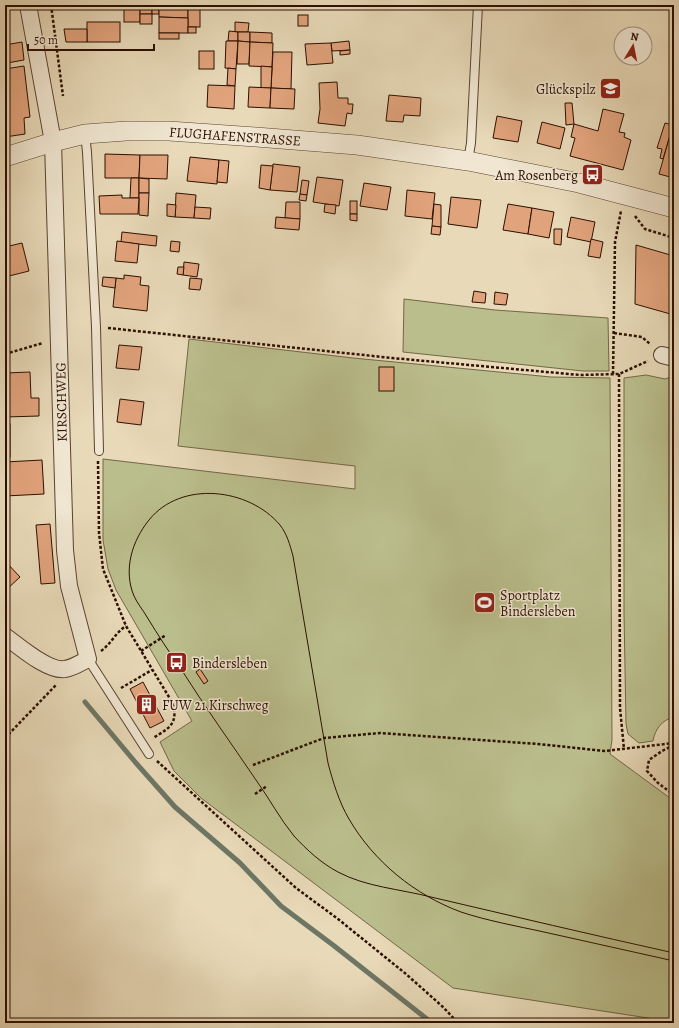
<svg xmlns="http://www.w3.org/2000/svg" width="679" height="1028" viewBox="0 0 679 1028" font-family="Alegreya,serif">
<rect width="100%" height="100%" fill="#e8d9b8"/>
<filter id="stains"><feTurbulence type="fractalNoise" baseFrequency=".005" numOctaves="4"/><feColorMatrix values="0 0 0 0 .2 0 0 0 0 .09 0 0 0 0 .02 0 0 0 .5 -.17"/></filter>
<radialGradient id="worn" r=".72"><stop offset=".6" stop-color="#630" stop-opacity="0"/><stop offset="1" stop-color="#630" stop-opacity=".3"/></radialGradient>
<g fill="#babe8c" stroke="#736646">
<polygon points="404,299 495,310 608,318 609,371 583,371 403,352"/>
<polygon points="189,339 353,358 551,377 610,378 612,740 610,754 674,801 674,1022 453,988 201,798 174,771 160,742 192,721 116,590 108,569 103,540 103,459 355,489 355,466 178,446"/>
<path d="M646,375L665,379L674,376V717C662,720 655,729 653,741L639,743L628,734L626,724L624,613V378Z"/>
</g>
<g fill="none" stroke-linecap="round" stroke-linejoin="round">
<polyline stroke="#6d7665" stroke-width="5" points="85,702 136,763 175,807 240,863 281,906 333,945 432,1023"/>
</g>
<g fill="#e1a37c" stroke="#2c0f00">
<rect x="124" y="5" width="16" height="17"/>
<rect x="140" y="5" width="12" height="9"/>
<rect x="152" y="5" width="7" height="9"/>
<polygon points="159,5 188,5 188,18 159,17"/>
<polygon points="645,5 674,5 674,9 645,8"/>
<rect x="188" y="8" width="12" height="19"/>
<rect x="140" y="14" width="12" height="10"/>
<rect x="298" y="15" width="10" height="11"/>
<polygon points="159,17 188,18 188,33 159,33"/>
<rect x="87" y="22" width="33" height="20"/>
<polygon points="235,22 249,23 248,32 235,32"/>
<rect x="188" y="27" width="8" height="6"/>
<polygon points="64,29 87,29 87,42 66,42"/>
<polygon points="229,31 238,32 238,41 228,41"/>
<polygon points="238,32 250,32 250,42 238,41"/>
<polygon points="250,32 272,33 272,43 250,42"/>
<rect x="159" y="33" width="20" height="6"/>
<polygon points="226,41 238,41 236,69 225,68"/>
<polygon points="238,41 250,42 249,64 237,64"/>
<polygon points="349,41 350,50 332,51 331,43"/>
<polygon points="22,42 24,60 7,63 5,45"/>
<polygon points="250,42 273,43 272,67 249,66"/>
<polygon points="331,43 333,63 307,65 305,44"/>
<polygon points="350,50 350,54 340,55 340,51"/>
<rect x="199" y="51" width="15" height="18"/>
<polygon points="273,52 292,52 291,89 271,88"/>
<polygon points="24,66 30,117 24,118 25,134 5,137 5,69"/>
<polygon points="261,66 272,67 271,88 261,88"/>
<polygon points="228,68 236,69 235,86 227,85"/>
<polygon points="337,82 338,98 348,98 348,104 353,104 352,114 347,113 345,126 318,123 320,109 319,83"/>
<polygon points="208,85 235,86 234,109 207,107"/>
<polygon points="249,87 271,88 270,108 248,107"/>
<polygon points="271,88 295,89 294,109 270,108"/>
<polygon points="389,95 421,98 420,116 404,115 403,122 386,121"/>
<polygon points="565,103 572,103 574,124 566,125"/>
<polygon points="603,109 624,114 619,132 625,133 624,137 631,140 623,170 570,156 575,138 571,137 574,124 598,131"/>
<polygon points="497,116 522,121 518,142 493,138"/>
<polygon points="542,122 565,128 560,149 537,143"/>
<polygon points="665,123 673,125 663,159 660,158 662,149 657,148"/>
<polygon points="673,125 674,125 674,178 659,174"/>
<polygon points="105,154 140,155 139,178 105,178"/>
<polygon points="140,155 168,155 167,179 139,178"/>
<polygon points="190,157 219,160 217,184 187,181"/>
<polygon points="219,160 229,161 227,183 217,182"/>
<polygon points="273,164 300,167 297,192 270,190"/>
<polygon points="261,165 273,166 270,190 259,188"/>
<polygon points="317,177 343,180 339,206 313,202"/>
<polygon points="131,178 139,178 139,198 130,198"/>
<polygon points="139,178 149,179 149,193 139,193"/>
<polygon points="302,180 309,181 307,195 300,194"/>
<polygon points="364,183 391,187 387,210 360,206"/>
<polygon points="407,190 435,193 432,219 405,216"/>
<polygon points="139,193 149,193 148,216 139,215"/>
<polygon points="176,193 196,195 194,218 175,217"/>
<polygon points="300,194 307,195 306,201 299,200"/>
<polygon points="122,195 122,198 139,198 138,214 100,214 99,196"/>
<polygon points="451,197 481,200 477,228 448,224"/>
<rect x="350" y="201" width="7" height="13"/>
<polygon points="286,202 300,202 300,219 285,218"/>
<polygon points="167,204 176,205 175,217 167,216"/>
<polygon points="325,204 336,205 335,214 324,212"/>
<polygon points="434,204 441,205 441,227 432,226"/>
<polygon points="508,204 532,208 528,234 503,230"/>
<polygon points="195,207 211,208 210,219 194,218"/>
<polygon points="532,208 554,212 549,238 528,234"/>
<polygon points="350,214 357,214 357,221 350,220"/>
<polygon points="276,217 300,219 299,230 275,228"/>
<polygon points="571,217 595,222 591,242 567,237"/>
<polygon points="432,226 441,227 440,235 431,234"/>
<polygon points="554,229 562,229 561,245 554,244"/>
<polygon points="122,232 157,236 156,246 121,242"/>
<polygon points="591,239 603,242 600,258 588,256"/>
<polygon points="117,241 139,244 137,263 115,261"/>
<polygon points="171,241 180,242 179,252 170,251"/>
<polygon points="22,243 29,271 5,277 5,247"/>
<polygon points="636,245 674,256 674,315 635,304"/>
<polygon points="184,262 199,264 197,277 183,275"/>
<polygon points="178,267 184,267 183,275 177,274"/>
<polygon points="124,275 141,277 140,285 149,286 147,311 113,307 116,278 124,279"/>
<polygon points="103,277 116,278 115,288 102,286"/>
<polygon points="190,278 202,279 200,290 189,289"/>
<polygon points="474,291 486,293 485,303 472,302"/>
<polygon points="495,292 508,294 506,305 494,304"/>
<polygon points="119,345 142,347 139,370 116,368"/>
<rect x="379" y="367" width="15" height="24"/>
<polygon points="30,372 31,398 39,398 39,416 5,417 5,373"/>
<polygon points="120,399 144,402 141,425 117,422"/>
<rect x="5" y="424" width="5" height="33"/>
<polygon points="42,460 44,494 5,496 5,462"/>
<polygon points="50,524 55,583 41,584 36,525"/>
<polygon points="5,561 20,577 5,591"/>
<polygon points="200,669 208,681 204,684 196,672"/>
<polygon points="143,682 164,721 150,728 130,689"/>
</g>
<g fill="none" stroke-linecap="round" stroke-linejoin="round">
<defs>
<g id="service">
<polyline points="85,134 87,152 96,327 99,451"/>
<polyline points="468,161 471,143 478,5"/>
<polyline points="88,659 149,754"/>
</g>
<g id="minor">
<polyline points="662,355 674,358"/>
<path d="M5,636C19,646 48,672 65,669C73,668 82,662 88,659L69,586L65,550L53,142L28,5"/>
</g>
<polyline id="tertiary" points="5,157 53,142 85,134 126,131 169,131 256,137 357,145 468,161 579,183 674,208"/>
</defs>
<use href="#service" stroke="#5b422e" stroke-width="10"/>
<use href="#minor" stroke="#5b422e" stroke-width="18"/>
<use href="#tertiary" stroke="#5b422e" stroke-width="20"/>
<g stroke="#2c0f00" stroke-width="2.5" stroke-dasharray="3 2" stroke-linecap="butt">
<polyline points="51,5 63,96"/>
<polyline points="635,216 645,229 674,238"/>
<polyline points="108,328 392,358 580,375 619,374 648,361"/>
<polyline points="614,333 642,337 650,344"/>
<polyline points="5,354 43,343"/>
<polyline points="613,374 615,242 621,211"/>
<polyline points="619,374 620,708 624,749"/>
<path d="M98,461L99,533L103,569L126,626L172,702C179,723 170,728 153,738"/>
<path d="M101,651C111,644 116,632 126,626"/>
<polyline points="141,651 166,635"/>
<polyline points="121,688 152,670"/>
<polyline points="5,738 56,685"/>
<polyline points="674,745 662,751 649,760 647,771 658,783 674,795"/>
<polyline points="157,761 296,888 338,919 406,974 443,1007 458,1023"/>
<polyline points="253,765 324,738 380,733 538,744 605,751 674,743"/>
<polyline points="255,794 267,786"/>
</g>
<use href="#service" stroke="#f0e6d1" stroke-width="8"/>
<use href="#minor" stroke="#f0e6d1" stroke-width="16"/>
<use href="#tertiary" stroke="#f0e6d1" stroke-width="19"/>
<path stroke="#2c0f00" stroke-width="1" d="M674,953C593,935 512,916 431,897C400,889 366,887 338,872C321,863 307,850 294,836C280,819 269,798 256,780C231,743 205,707 181,669C169,652 158,635 147,617C143,610 137,603 134,596C123,570 132,541 149,520C181,480 249,488 280,525C287,534 290,545 293,556L328,763C333,782 339,802 349,819C374,862 415,895 461,912C488,921 517,926 544,932C587,942 631,951 674,961"/>
</g>
<defs>
<symbol id="school-square" viewBox="-11 -11 22 22"><rect x="-9" y="-9" width="18" height="18" rx="4" fill="#8f2418" stroke="#f0e6d1"/><path d="M0-5L7-2L0 1L-7-2ZM-4 1L0 2.5L4 1V4Q0 6-4 4Z" fill="#fff"/></symbol>
<symbol id="bus-square" viewBox="-11 -11 22 22"><rect x="-9" y="-9" width="18" height="18" rx="4" fill="#8f2418" stroke="#f0e6d1"/><path d="M-5-6H5V4H4V6H2V4H-2V6H-4V4H-5ZM-3.5-4V0h7V-4ZM-3.5 1.2v1.5H-2V1.2ZM2 1.2v1.5H3.5V1.2Z" fill="#fff"/></symbol>
<symbol id="stadium-square" viewBox="-11 -11 22 22"><rect x="-9" y="-9" width="18" height="18" rx="4" fill="#8f2418" stroke="#f0e6d1"/><path d="M0-5a6.5 5 0 1 0 0 10a6.5 5 0 1 0 0-10ZM-3.5-1.8h7v3.6h-7Z" fill="#fff"/></symbol>
<symbol id="building-square" viewBox="-11 -11 22 22"><rect x="-9" y="-9" width="18" height="18" rx="4" fill="#8f2418" stroke="#f0e6d1"/><path d="M-4-6H4V6H1V3H-1V6H-4ZM-2.5-4.3h1.7v1.8h-1.7ZM.8-4.3h1.7v1.8H.8ZM-2.5-1h1.7V.8h-1.7ZM.8-1h1.7V.8H.8Z" fill="#fff"/></symbol>
</defs>
<g fill-rule="evenodd">
<use href="#school-square" x="598" y="76" width="25" height="25"/>
<use href="#bus-square" x="580" y="162" width="25" height="25"/>
<use href="#stadium-square" x="472" y="590" width="25" height="25"/>
<use href="#bus-square" x="164" y="650" width="25" height="25"/>
<use href="#building-square" x="134" y="692" width="25" height="25"/>
</g>
<g text-anchor="middle" stroke-width="3" stroke-linejoin="round" paint-order="stroke">
<g font-size="14" fill="#2c0f00" stroke="#f0e6d1" text-anchor="start">
<text x="596" y="94" text-anchor="end">Glückspilz</text>
<text x="578" y="180" text-anchor="end">Am Rosenberg</text>
<text x="500" y="600">Sportplatz<tspan x="500" dy="16">Bindersleben</tspan></text>
<text x="192" y="668">Bindersleben</text>
<text x="162" y="710">FUW 21 Kirschweg</text>
</g>
<g font-size="14" fill="#2c0f00" stroke="#f0e6d1">
<text transform="translate(235 136) rotate(4)" y="5">FLUGHAFENSTRASSE</text>
<text transform="translate(61 402) rotate(-91)" y="5">KIRSCHWEG</text>
</g>
</g>
<rect width="679" height="1028" fill="none" stroke="#e8d9b8" stroke-width="20"/>
<rect x="6" y="6" width="667" height="1016" fill="none" stroke="#2c0f00" stroke-width="2"/>
<rect x="10" y="10" width="659" height="1008" fill="none" stroke="#2c0f00"/>
<g transform="translate(633 46) rotate(10)"><circle r="19" fill="#f0e6d1" stroke="#a2907d"/>
<path d="M0-3L7 15L0 10L-7 15Z" fill="#8f2418"/>
<text y="-6" font-size="11" font-weight="bold" text-anchor="middle" fill="#2c0f00">N</text>
</g>
<path d="M28 44v6h126v-6" fill="none" stroke="#2c0f00" stroke-width="2"/>
<text x="34" y="44" font-size="12" fill="#2c0f00" stroke="#f0e6d1" stroke-width="3" paint-order="stroke">50 m</text>
<rect width="100%" height="100%" filter="url(#stains)"/>
<rect width="100%" height="100%" fill="url(#worn)"/>
</svg>
